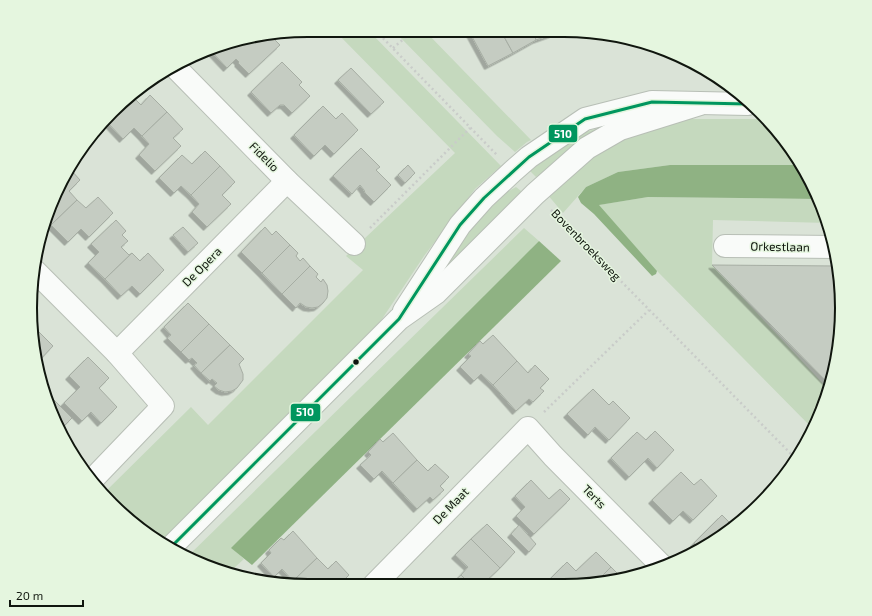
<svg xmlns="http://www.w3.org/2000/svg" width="872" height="616" viewBox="0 0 872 616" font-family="'Exo 2',sans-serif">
<defs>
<filter id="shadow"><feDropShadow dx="-3.5" dy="3.5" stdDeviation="0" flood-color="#0004"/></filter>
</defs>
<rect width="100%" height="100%" fill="#dae3d7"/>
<g fill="#c5d9be">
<polygon points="334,30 369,31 501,166 475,189 424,256 366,343 161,542 140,529 104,493 191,407 208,425 363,270 346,256 455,153"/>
<polygon points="395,32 426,32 531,140 527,142 515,152 497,136"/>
<polygon points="685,119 767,119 773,125 802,165 670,165 618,172 586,187 563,213 547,194 602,149 634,131"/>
<polygon points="607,125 536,177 530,171 580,134"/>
<polygon points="516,187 521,191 520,195 463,253 437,274 467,231 507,192"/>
<polygon points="648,197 818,199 828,223 713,220 712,265 829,390 814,430 657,271 598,205"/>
<polygon points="524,228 539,241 232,548 244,559 233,569 241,577 186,558"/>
</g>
<g fill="#8fb283">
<polygon points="670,165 802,165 818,199 648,197 599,205 657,271 656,274 652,276 594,214 581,203 578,197 586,187 618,172"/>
<polygon points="539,241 561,261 252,565 231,548"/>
</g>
<g fill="#c5ccc2" stroke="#a6ada3" filter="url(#shadow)">
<polygon points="470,33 502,33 513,53 488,66"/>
<polygon points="502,33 534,34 536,40 513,53"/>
<polygon points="534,34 553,34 536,40"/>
<polygon points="270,35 280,45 249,74 238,63 239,62 236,59 227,68 211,51 236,40"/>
<polygon points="282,62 302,82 299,85 310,96 292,113 284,105 280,105 271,113 251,92"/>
<polygon points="351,68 384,102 371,114 338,80"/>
<polygon points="150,95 167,112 142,136 134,128 123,139 107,122 133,97 141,105"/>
<polygon points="323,106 336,119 342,113 358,130 334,154 325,145 314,156 294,135"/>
<polygon points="167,112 183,129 173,138 181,146 155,171 139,155 149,144 142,136"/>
<polygon points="91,137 94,141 87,147 86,146"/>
<polygon points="361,148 380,167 376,170 391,185 374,202 365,193 364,190 360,185 352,194 333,176"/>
<polygon points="205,151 220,166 191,195 181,186 174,193 159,178 182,155 192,164"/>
<polygon points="408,165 415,173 405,183 398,175"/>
<polygon points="220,166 235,182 222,195 231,204 207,227 192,212 199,204 191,195"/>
<polygon points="71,170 80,180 69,191 77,200 51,225 46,220 51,201"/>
<polygon points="98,197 113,213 89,237 81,229 68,242 51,225 77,200 86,208"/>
<polygon points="116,220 126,231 122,235 128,241 121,247 129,255 132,253 105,279 88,263 99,252 91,244"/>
<polygon points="183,227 198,243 188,252 173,235"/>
<polygon points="265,227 272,235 276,231 290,245 262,273 241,252"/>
<polygon points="290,245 298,253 296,256 300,261 303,258 310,266 282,294 262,273"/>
<polygon points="132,253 140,261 148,253 164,270 140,294 132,286 121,296 105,279"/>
<polygon points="712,265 838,266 840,271 841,326 833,380 830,385"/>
<polygon points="310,266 318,274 316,277 321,282 323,279 327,285 328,291 327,298 323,303 318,307 312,308 306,307 300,303 296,308 282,294"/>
<polygon points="188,303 209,324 181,352 167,338 171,335 164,327"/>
<polygon points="209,324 230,345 201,373 194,365 197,363 192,358 189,360 181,352"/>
<polygon points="32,325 37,330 32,335"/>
<polygon points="37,330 53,346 38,362 32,345 32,335"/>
<polygon points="493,335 517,361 493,385 481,374 474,381 460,367 471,356 468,354 480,341 483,344"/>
<polygon points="230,345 244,359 239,364 243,374 243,380 237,388 232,391 225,392 219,390 214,386 217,383 212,379 210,381 201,373"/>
<polygon points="88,357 109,378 99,388 117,407 101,423 91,412 82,421 64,403 80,387 69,376"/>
<polygon points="517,361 528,373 535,365 549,379 540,388 544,391 533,402 529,399 516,411 493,385"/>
<polygon points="593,389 609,405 613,401 630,418 609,440 595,427 588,435 567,414"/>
<polygon points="54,400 72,418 64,426 54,415 50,404"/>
<polygon points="655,431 674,450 657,468 648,458 629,477 611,458 637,432 646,440"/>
<polygon points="393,433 417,460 393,483 382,471 374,479 360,465 371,455 368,452 380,439 383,442"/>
<polygon points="417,460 428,471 435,464 449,477 440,486 444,490 433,500 430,497 417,509 393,483"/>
<polygon points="681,472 694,485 701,479 717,496 693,520 683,511 673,521 652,500"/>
<polygon points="531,480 549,499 560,489 570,499 534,534 516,516 525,507 515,496"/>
<polygon points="722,515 730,523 732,520 736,520 739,523 700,549 694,543"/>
<polygon points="487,524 515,552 500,568 471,539"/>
<polygon points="519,525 536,544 529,552 511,534"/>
<polygon points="293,531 317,558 293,581 282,569 274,577 261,563 271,553 269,550 281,538 284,540"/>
<polygon points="471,539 500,568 484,583 485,584 470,584 461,575 468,567 455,555"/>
<polygon points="596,552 611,567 594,584 545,584 567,562 576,571"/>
<polygon points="317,558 328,569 336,561 349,575 340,584 341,585 297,585 293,581"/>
<polygon points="611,567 621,577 601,584 594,584"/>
<polygon points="461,575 470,584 455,584 453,582"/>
</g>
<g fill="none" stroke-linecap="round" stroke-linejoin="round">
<defs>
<g id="street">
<polyline points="175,67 287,181 354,244"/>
<polyline points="725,246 834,247"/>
<polyline points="33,269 117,353 163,406 92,480"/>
<polyline points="117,353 287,181"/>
<polyline points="374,585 528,428 553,456 661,565"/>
</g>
<g id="secondary">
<polyline points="404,311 460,225 484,198 513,171 529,157 585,119 652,102 748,104"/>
<polyline points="170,548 399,319 436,293 535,194 587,148 620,129 700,104"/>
</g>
</defs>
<use href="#street" stroke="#b8bfb6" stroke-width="24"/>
<use href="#secondary" stroke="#b8bfb6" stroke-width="24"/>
<g stroke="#c9ccc9" stroke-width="2.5" stroke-dasharray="2 3" stroke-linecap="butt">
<polyline points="376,31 497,155"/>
<polyline points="393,48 412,32"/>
<polyline points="551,210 796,459"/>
<polyline points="370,228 470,128"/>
<polyline points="544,412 649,310"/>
</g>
<use href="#street" stroke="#f9fbf9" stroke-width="22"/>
<use href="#secondary" stroke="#f9fbf9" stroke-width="22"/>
<defs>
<polyline id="bus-1" points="170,548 399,319 460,225 484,198 529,157 585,119 652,102 748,104"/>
</defs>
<use href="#bus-1" stroke="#e5f6df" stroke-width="6"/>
<use href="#bus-1" stroke="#00965e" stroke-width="3"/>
</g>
<circle fill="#10160e" stroke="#e5f6df" stroke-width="1.5" cx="356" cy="362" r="3.5"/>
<g text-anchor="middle" stroke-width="3" stroke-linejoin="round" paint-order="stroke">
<g font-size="12" fill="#10160e" stroke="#e5f6df">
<text transform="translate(264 157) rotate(45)" y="4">Fidelio</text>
<text transform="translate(586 245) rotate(46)" y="4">Bovenbroeksweg</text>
<text transform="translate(780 247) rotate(1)" y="4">Orkestlaan</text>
<text transform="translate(202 267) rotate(-45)" y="4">De Opera</text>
<text transform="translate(594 497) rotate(45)" y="4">Terts</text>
<text transform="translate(451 506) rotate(-46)" y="4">De Maat</text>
</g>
</g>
<path d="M0 0H872V616H0ZM308 37H564A271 271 0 0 1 835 308V308A271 271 0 0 1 564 579H308A271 271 0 0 1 37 308V308A271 271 0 0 1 308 37Z" fill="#e5f6df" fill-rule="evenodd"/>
<path fill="none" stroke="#10160e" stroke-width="2" d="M308 37H564A271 271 0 0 1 835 308V308A271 271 0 0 1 564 579H308A271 271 0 0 1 37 308V308A271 271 0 0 1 308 37Z"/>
<g stroke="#e5f6df" stroke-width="1.5">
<rect x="548" y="124" width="30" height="19" rx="4" fill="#00965e"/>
<rect x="290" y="403" width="31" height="19" rx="4" fill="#00965e"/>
</g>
<g font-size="11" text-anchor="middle" font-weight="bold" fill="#fff">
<text x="563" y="138">510</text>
<text x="305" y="416">510</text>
</g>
<path d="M10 600v6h73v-6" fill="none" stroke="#10160e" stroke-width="2"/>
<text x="16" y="600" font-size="12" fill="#10160e" stroke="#e5f6df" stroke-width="3" paint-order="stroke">20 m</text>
</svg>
